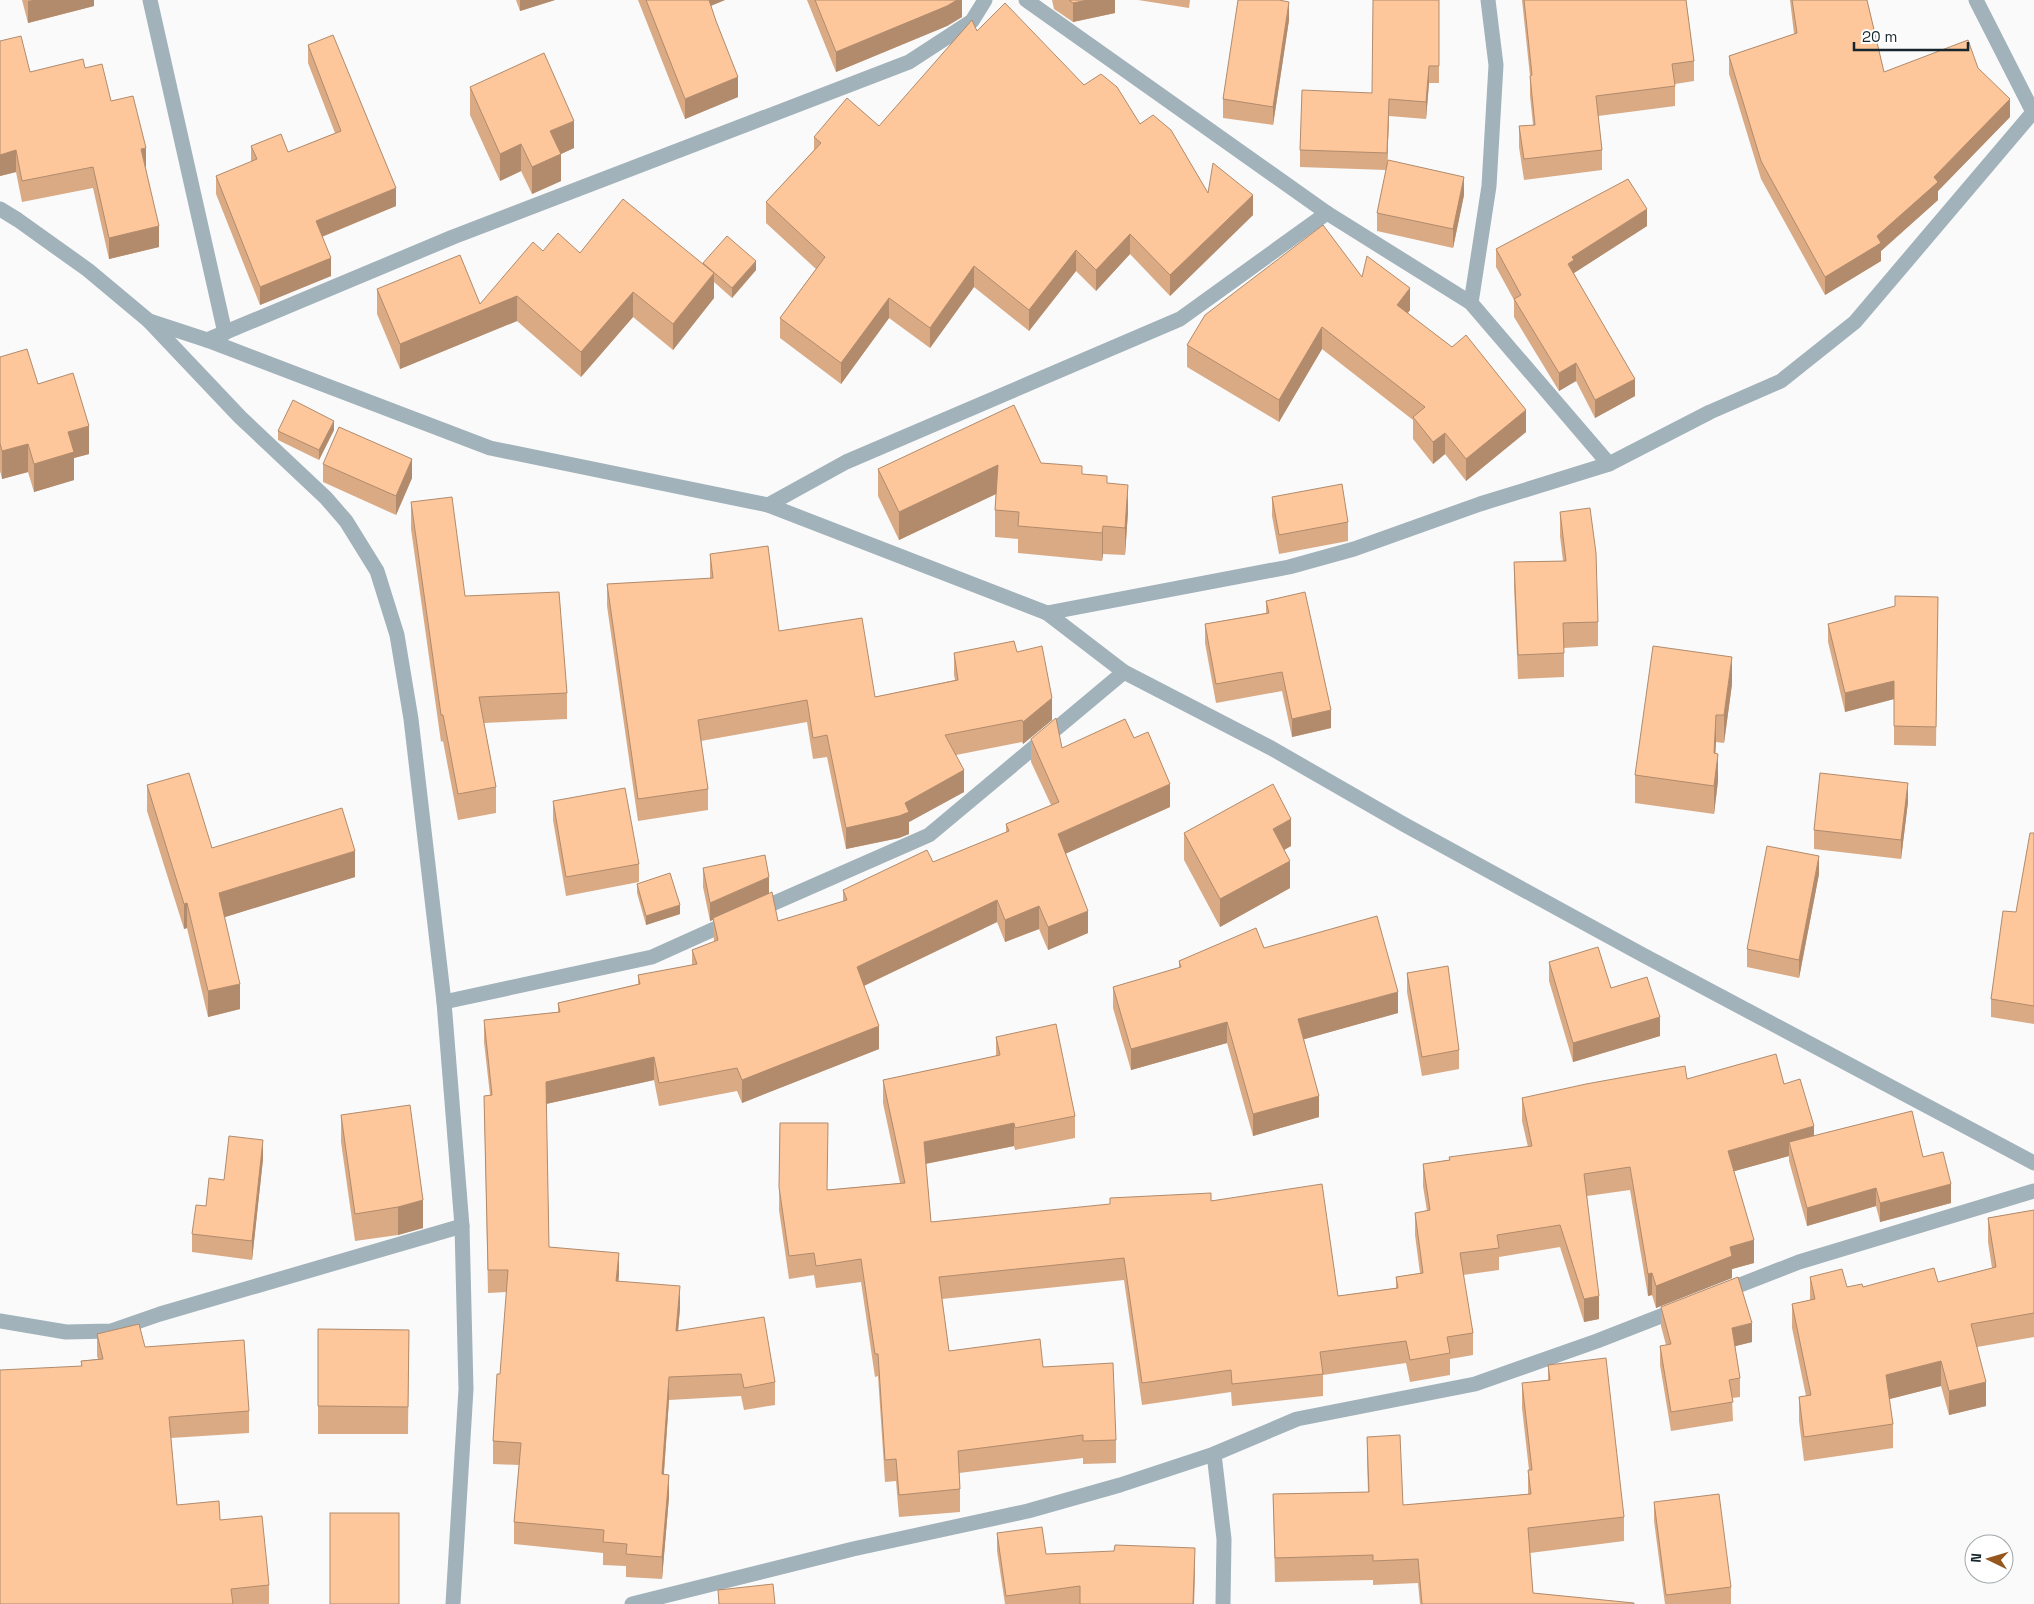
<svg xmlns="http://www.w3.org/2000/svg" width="2034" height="1604" viewBox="0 0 2034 1604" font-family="'Space Grotesk',sans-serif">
<rect width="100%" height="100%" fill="#fafafa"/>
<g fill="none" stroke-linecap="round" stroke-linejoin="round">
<g stroke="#a1b2ba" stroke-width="15">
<polyline points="150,0 225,333"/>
<polyline points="1026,0 1327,213 1471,303 1609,464"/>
<polyline points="1976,0 2033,112"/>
<polyline points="0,209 18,220 88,270 149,321 240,417 326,498 346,521 377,571 397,635 411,719 444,1002 462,1226 466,1389 453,1604"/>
<polyline points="1471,303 1489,186 1496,65 1488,0"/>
<polyline points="149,321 207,340 490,448 768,505 1047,613 1124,672 1271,748 1405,825 1643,955 2034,1163"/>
<polyline points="207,340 453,237 909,62 972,21 985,0"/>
<polyline points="768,505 846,462 1180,319 1327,213"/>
<polyline points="1047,613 1289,567 1354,549 1480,504 1609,464 1710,412 1781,381 1855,322 2034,111"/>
<polyline points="756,911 929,835 1124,672"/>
<polyline points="444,1002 652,957 732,921"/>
<polyline points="1722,1292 1799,1262 2034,1191"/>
<polyline points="0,1321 66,1332 111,1331 160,1314 462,1226"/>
<polyline points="1214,1454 1224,1539 1223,1604"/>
<polyline points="632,1604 853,1549 1028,1511 1120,1485 1214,1454 1297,1419 1475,1384 1597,1341 1679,1309"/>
</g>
</g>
<g fill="#daaa85">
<polygon points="22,0 94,0 94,6 28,23"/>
<polygon points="516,0 555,0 520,11"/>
<polygon points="638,0 725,0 711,6 738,97 685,119"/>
<polygon points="807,0 962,0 962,17 947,26 836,72"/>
<polygon points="1052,0 1115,0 1115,13 1073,22 1054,9"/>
<polygon points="1138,0 1190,0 1189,8"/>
<polygon points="1439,0 1439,83 1429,83 1426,119 1389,116 1387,165 1464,195 1453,248 1377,231 1377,213 1386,170 1300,167 1300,150 1372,93"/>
<polygon points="1522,0 1686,0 1694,61 1694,81 1675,84 1675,106 1598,116 1602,150 1602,170 1524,180 1519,147 1519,126 1533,125 1530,96 1530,76"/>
<polygon points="1790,0 1867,0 1884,72 1978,68 2010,117 1938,191 1938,200 1881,251 1881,261 1825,295 1761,179 1729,74 1729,56 1794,34"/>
<polygon points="1289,20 1273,125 1223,118 1223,99"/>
<polygon points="977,31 1084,85 1140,124 1208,193 1253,215 1170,296 1130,254 1096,291 1076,271 1029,331 974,287 930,348 889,318 841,384 780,338 780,318 816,269 766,223 766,202 814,150 814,137 879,126"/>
<polygon points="0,41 30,72 85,68 111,101 146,169 159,247 109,259 93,188 22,202 16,172 0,176"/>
<polygon points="308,45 396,206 322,237 331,276 260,305 216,194 216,176 251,162 251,146 288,152 335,133 308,63"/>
<polygon points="470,87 574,148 561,154 561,181 532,194 521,171 500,181 470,115"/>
<polygon points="1647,226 1574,273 1635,396 1595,418 1576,381 1559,391 1514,317 1514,300 1496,267 1496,249"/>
<polygon points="543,251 580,253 703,264 756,270 732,298 714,282 714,298 673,350 633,317 581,377 517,321 400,369 377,314 377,289 480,304"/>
<polygon points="1362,277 1410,310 1408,313 1526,432 1466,481 1445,454 1433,464 1413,439 1413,420 1322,349 1279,422 1187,367 1187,345"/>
<polygon points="0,357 38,384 89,454 74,458 74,480 34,492 28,472 2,479 0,471"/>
<polygon points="334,430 319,460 278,440 278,431"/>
<polygon points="1041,463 1082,474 1107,483 1128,512 1125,555 1103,554 1102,561 1018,553 1018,539 995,537 995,510 996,494 899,540 878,496 878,469"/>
<polygon points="323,464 412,478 396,515 323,482"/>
<polygon points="1272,497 1348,522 1348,541 1279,554 1272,516"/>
<polygon points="411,502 465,596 567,693 567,719 484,723 496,787 496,813 458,820 443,741 441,742 411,529"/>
<polygon points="1560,512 1598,622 1598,646 1564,648 1564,677 1518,679 1514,587 1514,562 1563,561 1560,536"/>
<polygon points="710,554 779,631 875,697 955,680 954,675 954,653 1017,652 1052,720 1023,744 1022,742 956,755 964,792 909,822 909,834 899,838 846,849 827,757 813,759 807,722 701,741 708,789 708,810 638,821 607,606 607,584 710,579"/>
<polygon points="1938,597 1936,746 1894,745 1894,699 1845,712 1828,642 1828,624"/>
<polygon points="1266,601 1331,728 1292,737 1282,691 1216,703 1205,643 1205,624 1266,613"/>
<polygon points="1732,684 1724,743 1716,742 1715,753 1718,781 1714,814 1635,803 1635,775"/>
<polygon points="1134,738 1170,807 1065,854 1088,933 1048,950 1039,929 1005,942 997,922 864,986 879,1049 742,1103 737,1091 659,1106 654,1080 546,1104 549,1247 619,1275 618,1282 680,1308 678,1331 775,1382 775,1405 744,1410 741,1396 669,1400 664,1474 669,1497 662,1579 626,1577 626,1566 603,1565 603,1553 514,1544 514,1522 519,1465 493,1464 493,1441 500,1374 507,1292 488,1293 484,1096 490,1095 484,1042 484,1020 558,1012 558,1003 638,984 638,975 692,965 692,950 714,942 713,920 710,921 703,887 703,868 769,893 778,921 843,902 843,890 933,862 1006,833 1006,824 1051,805 1031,762 1031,739 1062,748"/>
<polygon points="147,785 212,848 355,877 224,917 240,1009 208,1017 187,928 184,929 147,811"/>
<polygon points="553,801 639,864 639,882 566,896 553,820"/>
<polygon points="1908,802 1901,859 1814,849 1814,830"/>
<polygon points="1184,833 1291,846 1284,850 1290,888 1220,927 1184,860"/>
<polygon points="2034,833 2034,1024 1991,1017 1991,999 2016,912"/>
<polygon points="1819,874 1799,978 1747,967 1747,949"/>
<polygon points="637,884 680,914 646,925 637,893"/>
<polygon points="1264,948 1398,1013 1304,1039 1319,1117 1253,1136 1227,1043 1131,1070 1113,1008 1113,987 1179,968 1179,961"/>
<polygon points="1549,962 1660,1036 1573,1062 1549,981"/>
<polygon points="1407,973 1459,1050 1459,1069 1422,1076 1407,992"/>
<polygon points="996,1037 1075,1116 1075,1138 1015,1150 1014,1146 926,1164 931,1222 1211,1201 1338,1296 1396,1288 1396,1277 1420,1273 1415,1235 1415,1213 1427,1211 1423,1186 1423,1164 1528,1147 1522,1121 1522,1098 1687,1079 1784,1084 1814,1136 1923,1157 1951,1203 1880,1222 1876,1206 1807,1226 1789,1161 1789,1156 1734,1171 1754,1263 1732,1269 1732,1278 1656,1308 1652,1295 1648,1296 1630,1190 1587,1196 1599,1319 1584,1322 1560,1247 1499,1257 1499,1270 1463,1275 1473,1333 1473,1355 1450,1359 1450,1375 1410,1382 1406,1363 1323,1375 1323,1396 1232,1406 1231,1392 1142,1405 1124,1280 942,1299 949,1351 1043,1367 1116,1440 1116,1463 1083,1464 1083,1458 959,1473 960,1489 960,1512 899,1517 896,1481 885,1482 878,1376 875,1377 861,1282 816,1288 814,1275 789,1279 779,1210 780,1123 827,1190 900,1183 883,1103 883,1080 996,1056"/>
<polygon points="341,1115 423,1228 398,1235 355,1241 341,1142"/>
<polygon points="263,1159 252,1260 192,1252 192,1234 206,1206 224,1180"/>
<polygon points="2034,1210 2034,1337 1977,1347 1986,1406 1949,1415 1941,1386 1889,1399 1893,1424 1893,1448 1804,1461 1799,1421 1799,1397 1806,1396 1792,1328 1792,1304 1810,1300 1810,1277 1847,1287 1863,1287 1938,1282 1992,1268 1988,1242 1988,1218"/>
<polygon points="1661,1307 1752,1342 1735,1346 1740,1378 1740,1397 1732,1398 1733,1421 1671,1431 1660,1365 1660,1346 1666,1345 1661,1326"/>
<polygon points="318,1329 409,1330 408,1434 318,1434"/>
<polygon points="97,1334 145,1347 249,1411 249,1433 171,1438 177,1505 220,1520 269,1585 269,1604 0,1604 81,1366 81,1361 98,1359 97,1356"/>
<polygon points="1548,1365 1624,1517 1624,1541 1530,1553 1533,1593 1634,1604 1420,1604 1418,1583 1373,1585 1373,1580 1275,1582 1273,1494 1368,1492 1367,1462 1367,1437 1403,1505 1528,1494 1528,1470 1529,1470 1522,1408 1522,1383 1548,1380"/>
<polygon points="1654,1502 1731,1587 1731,1604 1665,1604 1654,1521"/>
<polygon points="997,1533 1046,1554 1195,1567 1194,1604 1005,1604 997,1551"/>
</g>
<g fill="#b18b6c">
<polygon points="33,0 94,0 94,6 28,23 28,1"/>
<polygon points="520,0 555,0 520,11"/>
<polygon points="705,0 725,0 705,8"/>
<polygon points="957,0 962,0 962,17 947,26 836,72 836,52"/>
<polygon points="1088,0 1115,0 1115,13 1073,22 1073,3"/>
<polygon points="1289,2 1289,20 1273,125 1273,107"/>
<polygon points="1429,66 1429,83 1426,119 1426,102"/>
<polygon points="738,77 738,97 685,119 685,99"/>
<polygon points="1389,99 1389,116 1387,170 1387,153"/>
<polygon points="2010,99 2010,117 1938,191 1938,200 1881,251 1881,261 1825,295 1825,277 1877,236"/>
<polygon points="574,121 574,148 561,154 561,181 532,194 532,167 550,131"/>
<polygon points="521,144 521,171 500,181 500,154"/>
<polygon points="146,148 146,170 141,149"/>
<polygon points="16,150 16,172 0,176 0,155"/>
<polygon points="1464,177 1464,195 1453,248 1453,229"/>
<polygon points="396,188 396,206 316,239 316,221"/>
<polygon points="1253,195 1253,215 1170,296 1170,275"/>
<polygon points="1647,209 1647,226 1574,273 1574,278 1568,264 1572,257"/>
<polygon points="159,226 159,247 109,259 109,238"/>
<polygon points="1130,234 1130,254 1096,291 1096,270"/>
<polygon points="1076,250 1076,271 1029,331 1029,310"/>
<polygon points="331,258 331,276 260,305 260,287"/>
<polygon points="756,261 756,270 732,298 732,288"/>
<polygon points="974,266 974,287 930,348 930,328"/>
<polygon points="714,273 714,298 673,350 673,324"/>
<polygon points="1410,288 1410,310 1397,327 1397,305"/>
<polygon points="633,292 633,317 581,377 581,352"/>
<polygon points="517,296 517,321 400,369 400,344"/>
<polygon points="889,298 889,318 841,384 841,363"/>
<polygon points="1322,327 1322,349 1279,422 1279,400"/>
<polygon points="1576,363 1576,381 1559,391 1559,373"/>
<polygon points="1635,379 1635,396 1595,418 1595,400"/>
<polygon points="1526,410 1526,432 1466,481 1466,459"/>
<polygon points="334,421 334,430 319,460 319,450"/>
<polygon points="89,426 89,454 74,458 74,480 34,492 34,464 68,432"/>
<polygon points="1445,433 1445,454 1433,464 1433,442"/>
<polygon points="28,444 28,472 2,479 2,451"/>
<polygon points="412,459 412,478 396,515 396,496"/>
<polygon points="998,465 998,493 899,540 899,512"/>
<polygon points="1128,485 1128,512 1125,555 1125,528"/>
<polygon points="1103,526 1103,554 1102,561 1102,533"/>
<polygon points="1732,657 1732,684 1724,743 1724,715"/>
<polygon points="1894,681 1894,699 1845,712 1845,693"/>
<polygon points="1052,698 1052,720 1023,744 1023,722"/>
<polygon points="1331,710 1331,728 1292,737 1292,719"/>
<polygon points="1716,715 1716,742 1714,781 1714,753"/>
<polygon points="1718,754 1718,781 1714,814 1714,786"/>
<polygon points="964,770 964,792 909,822 909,834 899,838 846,849 846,828 905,803"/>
<polygon points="1908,783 1908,802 1901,859 1901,840"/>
<polygon points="1170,784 1170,807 1058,857 1058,834"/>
<polygon points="1291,819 1291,846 1273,856 1273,829"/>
<polygon points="355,851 355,877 219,919 219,893"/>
<polygon points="1819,856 1819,874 1799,978 1799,960"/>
<polygon points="1290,861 1290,888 1220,927 1220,899"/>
<polygon points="769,877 769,895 710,921 710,903"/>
<polygon points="997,900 997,922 857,989 857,967"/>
<polygon points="187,903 187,928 184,929 184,904"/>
<polygon points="680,905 680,914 646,925 646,916"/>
<polygon points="1039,906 1039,929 1005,942 1005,920"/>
<polygon points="1088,911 1088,933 1048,950 1048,927"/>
<polygon points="240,984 240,1009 208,1017 208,991"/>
<polygon points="1398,992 1398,1013 1298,1041 1298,1019"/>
<polygon points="1660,1017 1660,1036 1573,1062 1573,1043"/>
<polygon points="1227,1022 1227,1043 1131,1070 1131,1049"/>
<polygon points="879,1026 879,1049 742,1103 742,1080"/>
<polygon points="654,1057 654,1080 546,1104 546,1082"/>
<polygon points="1319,1096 1319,1117 1253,1136 1253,1114"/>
<polygon points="1014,1123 1014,1146 924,1164 924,1142"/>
<polygon points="1814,1126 1814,1149 1789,1142 1789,1156 1728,1173 1728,1151"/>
<polygon points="263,1140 263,1159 252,1260 252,1241"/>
<polygon points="1951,1184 1951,1203 1880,1222 1880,1203"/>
<polygon points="1876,1188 1876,1206 1807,1226 1807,1208"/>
<polygon points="423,1200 423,1228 398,1235 398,1207"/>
<polygon points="1754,1240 1754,1263 1732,1269 1732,1278 1656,1308 1656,1286 1730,1247"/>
<polygon points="619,1253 619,1275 616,1304 616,1281"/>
<polygon points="1652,1273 1652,1295 1648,1296 1648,1274"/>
<polygon points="680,1286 680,1308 676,1354 676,1331"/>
<polygon points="1599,1296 1599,1319 1584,1322 1584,1299"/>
<polygon points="1752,1323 1752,1342 1732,1347 1732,1328"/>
<polygon points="1941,1361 1941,1386 1886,1400 1886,1375"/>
<polygon points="669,1377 669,1400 662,1497 662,1474"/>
<polygon points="1986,1382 1986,1406 1949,1415 1949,1391"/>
<polygon points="669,1475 669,1497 662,1579 662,1557"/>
<polygon points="1195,1548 1194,1604 1193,1604"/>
</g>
<g fill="#fdc69b" stroke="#b18b6c">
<polygon points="646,0 709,0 716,21 738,77 685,99"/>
<polygon points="815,0 957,0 947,6 836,52"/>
<polygon points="1069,0 1088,0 1073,3"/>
<polygon points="1238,0 1279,0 1289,2 1273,107 1223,99"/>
<polygon points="1373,0 1439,0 1439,66 1429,66 1426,102 1389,99 1387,153 1300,150 1302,90 1372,93"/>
<polygon points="1524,0 1686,0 1694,61 1672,64 1675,86 1596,96 1602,150 1524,159 1519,126 1535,125 1530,76 1532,75"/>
<polygon points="1792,0 1867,0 1884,72 1968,40 1978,68 2010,99 1934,177 1938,182 1877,236 1881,243 1825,277 1761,161 1729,56 1797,33"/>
<polygon points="1005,3 1084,85 1101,74 1117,87 1140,124 1153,115 1171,130 1208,193 1213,163 1253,195 1170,275 1130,234 1096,270 1076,250 1029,310 974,266 930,328 889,298 841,363 780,318 825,257 766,202 821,143 814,137 847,98 879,126 972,20 977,31"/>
<polygon points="333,35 396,188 316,221 331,258 260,287 216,176 257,159 251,146 281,134 288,152 341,131 308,45"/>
<polygon points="21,36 30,72 83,59 85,68 102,64 111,101 133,96 146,148 141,149 159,226 109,238 93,167 22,181 16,150 0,155 0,41"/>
<polygon points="544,53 574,121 550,131 561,154 532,167 521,144 500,154 470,87"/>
<polygon points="1388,160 1464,177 1453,229 1377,213"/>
<polygon points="1628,179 1647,209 1572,257 1574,260 1568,264 1635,379 1595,400 1576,363 1559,373 1514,299 1521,295 1496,249"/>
<polygon points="623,199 714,273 673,324 633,292 581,352 517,296 400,344 377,289 460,255 480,304 533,242 543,251 558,233 580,253"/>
<polygon points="1323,225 1362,277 1367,256 1410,288 1397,305 1452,347 1466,335 1526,410 1466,459 1445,433 1433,442 1413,417 1425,407 1322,327 1279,400 1187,345 1205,315"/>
<polygon points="727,236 756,261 732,288 703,263"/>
<polygon points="27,349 38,384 73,373 89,426 68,432 74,452 34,464 28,444 2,451 0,443 0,357"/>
<polygon points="293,400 334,421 319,450 278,431"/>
<polygon points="1014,405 1041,463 1082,466 1082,474 1107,476 1107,483 1128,485 1125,528 1103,526 1102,533 1018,526 1019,512 995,510 998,465 899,512 878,469"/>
<polygon points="339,427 412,459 396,496 323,464"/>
<polygon points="1342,484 1348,522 1279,535 1272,497"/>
<polygon points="452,497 465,596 559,592 567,693 479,697 496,787 458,794 443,715 441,715 411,502"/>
<polygon points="1590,508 1596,553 1598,622 1563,623 1564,653 1518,655 1514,562 1566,561 1560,512"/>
<polygon points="768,546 779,631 862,618 875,697 958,680 954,653 1014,641 1017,652 1042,646 1052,698 1023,722 1022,720 945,735 964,770 905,803 909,812 899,816 846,828 827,735 813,738 807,700 698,720 708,789 638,799 607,584 713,578 710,554"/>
<polygon points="1305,592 1331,710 1292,719 1282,672 1216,684 1205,624 1269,613 1266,601"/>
<polygon points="1895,596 1938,597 1936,727 1894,726 1894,681 1845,693 1828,624 1895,606"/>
<polygon points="1653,646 1732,657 1724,715 1716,715 1714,753 1718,754 1714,786 1635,775"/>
<polygon points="1056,718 1062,748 1125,719 1134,738 1148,732 1170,784 1058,834 1088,911 1048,927 1039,906 1005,920 997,900 857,967 879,1026 742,1080 737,1068 659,1083 654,1057 546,1082 549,1247 619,1253 616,1281 680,1286 676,1331 764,1317 775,1382 744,1388 741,1374 669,1377 662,1474 669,1475 662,1557 626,1554 627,1544 603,1542 604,1530 514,1522 521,1443 493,1441 497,1374 500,1374 508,1270 488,1270 484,1096 492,1095 484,1020 560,1012 558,1003 640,984 638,975 697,964 692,950 718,940 713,918 772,892 778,921 847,900 843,890 927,850 933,862 1009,831 1006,824 1059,802 1031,739"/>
<polygon points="189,773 212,848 342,808 355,851 219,893 240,984 208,991 187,903 184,904 147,785"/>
<polygon points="1820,773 1908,783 1901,840 1814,830"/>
<polygon points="1273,784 1291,819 1273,829 1290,861 1220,899 1184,833"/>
<polygon points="625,788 639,864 566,877 553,801"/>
<polygon points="2030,833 2034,833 2034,1006 1991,999 2003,911 2016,912"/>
<polygon points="1767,846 1819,856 1799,960 1747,949"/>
<polygon points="765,855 769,877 710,903 703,868"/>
<polygon points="670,873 680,905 646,916 637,884"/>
<polygon points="1377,916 1398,992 1298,1019 1319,1096 1253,1114 1227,1022 1131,1049 1113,987 1181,967 1179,961 1256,928 1264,948"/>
<polygon points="1598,947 1611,988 1647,977 1660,1017 1573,1043 1549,962"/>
<polygon points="1448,966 1459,1050 1422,1057 1407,973"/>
<polygon points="1056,1024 1075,1116 1015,1128 1014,1123 924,1142 931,1222 1110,1204 1110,1198 1211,1193 1211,1201 1322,1184 1338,1296 1398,1288 1396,1277 1423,1273 1415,1213 1430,1210 1423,1164 1450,1160 1449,1157 1532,1146 1522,1098 1586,1084 1685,1066 1687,1079 1776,1054 1784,1084 1800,1079 1814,1126 1728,1151 1754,1240 1730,1247 1732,1256 1656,1286 1652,1273 1648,1274 1630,1167 1584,1174 1599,1296 1584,1299 1560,1225 1497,1235 1499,1248 1460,1253 1473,1333 1447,1337 1450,1353 1410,1360 1406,1341 1320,1352 1323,1374 1232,1384 1231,1370 1142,1383 1124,1258 939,1277 949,1351 1040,1339 1043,1367 1113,1363 1116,1440 1083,1441 1083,1435 958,1451 960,1489 899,1495 896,1459 885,1460 878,1354 875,1354 861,1259 816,1266 814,1253 789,1256 779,1187 780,1123 828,1123 827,1190 905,1183 883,1080 1000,1055 996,1037"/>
<polygon points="410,1105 423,1200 398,1207 355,1214 341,1115"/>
<polygon points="1912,1111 1923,1157 1943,1152 1951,1184 1880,1203 1876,1188 1807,1208 1789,1142"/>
<polygon points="229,1136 263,1140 252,1241 192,1234 196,1205 206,1206 209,1178 224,1180"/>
<polygon points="2034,1210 2034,1313 1971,1324 1986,1382 1949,1391 1941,1361 1886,1375 1893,1424 1804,1437 1799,1397 1811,1395 1792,1304 1815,1299 1810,1277 1842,1269 1847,1287 1862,1284 1863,1287 1934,1268 1938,1282 1996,1267 1988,1218"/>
<polygon points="1738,1277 1752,1323 1732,1328 1740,1378 1729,1380 1733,1402 1671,1412 1660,1346 1671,1344 1661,1307"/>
<polygon points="139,1324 145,1347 244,1340 249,1411 169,1417 177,1505 219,1501 220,1520 262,1516 269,1585 231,1589 233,1604 0,1604 0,1370 82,1366 81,1361 103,1359 97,1334"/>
<polygon points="318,1329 409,1330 408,1407 318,1406"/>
<polygon points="1606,1358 1624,1517 1528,1528 1533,1593 1634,1603 1634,1604 1422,1604 1418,1559 1373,1561 1373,1555 1275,1558 1273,1494 1369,1492 1367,1437 1400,1435 1403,1505 1531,1494 1528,1470 1532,1470 1522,1383 1550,1380 1548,1365"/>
<polygon points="1719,1494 1731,1587 1666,1595 1654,1502"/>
<rect x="330" y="1513" width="69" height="91"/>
<polygon points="1042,1527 1046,1554 1114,1551 1115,1545 1195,1548 1193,1604 1080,1604 1080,1586 1006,1596 997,1533"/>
<polygon points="773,1584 775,1604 719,1604 718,1590"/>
</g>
<g transform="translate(1989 1559) rotate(275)"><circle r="24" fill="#ffffff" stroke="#a2a8ab"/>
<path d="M0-4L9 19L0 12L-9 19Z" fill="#95571d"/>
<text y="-8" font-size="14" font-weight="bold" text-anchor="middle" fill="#16262c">N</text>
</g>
<path d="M1854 42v8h114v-8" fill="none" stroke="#16262c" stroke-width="2.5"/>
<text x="1862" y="42" font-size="15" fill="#16262c" stroke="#ffffff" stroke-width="4" paint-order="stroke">20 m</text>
</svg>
